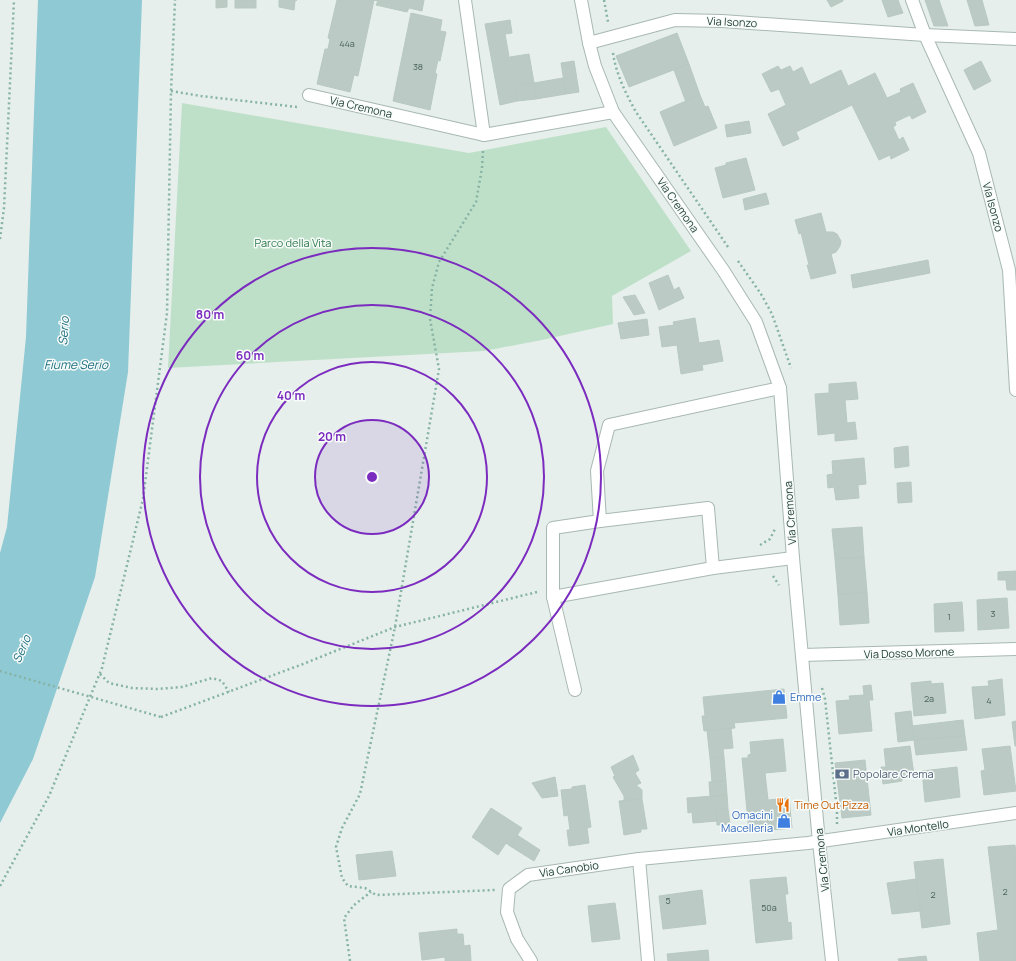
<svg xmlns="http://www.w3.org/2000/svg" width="1016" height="961" viewBox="0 0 1016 961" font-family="Manrope,sans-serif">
<rect width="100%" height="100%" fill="#e6efeb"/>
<polygon fill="#bfe0c8" points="182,103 469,153 606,127 691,251 612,296 613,324 542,340 484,351 168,368"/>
<polygon fill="#8ec9d4" points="38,0 142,0 128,372 95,577 33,759 0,823 0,553 7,527 26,337"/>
<g fill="#bbcac4" stroke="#b8c9c2">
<polygon points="216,0 227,0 227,7 216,8"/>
<rect x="235" y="0" width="21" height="8"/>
<polygon points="279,0 297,0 295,1 294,10 279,7"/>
<polygon points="337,0 374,0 358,76 354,75 350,92 317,84 325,49 328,49 330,39 328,38"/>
<polygon points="373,0 424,0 422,11 409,8 407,12 376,5 378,1"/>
<polygon points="827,0 843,0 843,1 831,7"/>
<polygon points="882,0 898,0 903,13 888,17"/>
<polygon points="925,0 939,0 948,26 934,26"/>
<polygon points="967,0 982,0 989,25 975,26"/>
<polygon points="411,13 442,20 440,31 446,32 440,61 438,60 435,73 437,74 430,110 393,101"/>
<polygon points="510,20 512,33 505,34 517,101 500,105 485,24"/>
<polygon points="677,33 689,64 629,87 616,56"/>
<polygon points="529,54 534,83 515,86 510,57"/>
<polygon points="574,61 579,92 566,94 561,63"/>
<polygon points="981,61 991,81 974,90 964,70"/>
<polygon points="689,64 700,95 686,102 674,70"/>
<polygon points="778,66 781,70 790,66 793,72 802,67 810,85 841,70 848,86 875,73 887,98 901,92 900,89 913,83 926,112 912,119 910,115 895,122 896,125 893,127 899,140 903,137 909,150 891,159 890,155 879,160 852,105 796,132 799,139 783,146 768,114 786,105 779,89 771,92 762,74"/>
<polygon points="563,78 566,94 536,99 534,83"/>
<polygon points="534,83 536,99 517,101 515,86"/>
<polygon points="700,95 705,107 708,106 717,128 674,146 660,112"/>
<polygon points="749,121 751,133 727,137 725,125"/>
<polygon points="746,158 755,190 723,198 715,168 726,165 726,163"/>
<polygon points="766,193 769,204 745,210 743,199"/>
<polygon points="821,213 826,232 833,232 837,234 841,241 840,246 836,252 831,254 836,273 811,279 807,265 809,265 801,233 799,234 795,220"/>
<polygon points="928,260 930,273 853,288 851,275"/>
<polygon points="668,275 674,290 679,287 684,298 659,310 649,283"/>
<polygon points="635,295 645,313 634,315 623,297"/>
<polygon points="695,318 699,343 719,340 723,361 702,365 703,370 681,374 677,345 662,347 659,327 674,325 673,322"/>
<polygon points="647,319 649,335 621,339 618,323"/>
<polygon points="856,382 858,399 845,400 847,423 855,422 857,439 835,441 835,433 818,435 815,394 829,393 829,384"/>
<polygon points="908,446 909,466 895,468 894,448"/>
<polygon points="864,458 866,484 858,485 859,498 836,500 834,487 828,488 827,475 833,474 832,461"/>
<polygon points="911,482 912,502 898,503 897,483"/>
<polygon points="862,527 864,557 835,559 832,529"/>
<polygon points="864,557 867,592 838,595 835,559"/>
<polygon points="1016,571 1016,590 1007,590 1006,580 998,580 998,572"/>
<polygon points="867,592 869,623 840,625 838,595"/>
<polygon points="1007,598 1009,628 978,630 977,600"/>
<polygon points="962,602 964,631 935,632 934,604"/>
<polygon points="1002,679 1005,715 975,719 972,687 989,686 988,681"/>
<polygon points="931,681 931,684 943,683 946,713 914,716 911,683"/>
<polygon points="871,685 873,700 869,700 872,731 839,734 836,701 850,700 849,696 864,695 863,686"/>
<polygon points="784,689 787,718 734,723 735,728 704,731 702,716 705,716 703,697"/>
<polygon points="911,711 914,740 898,742 895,713"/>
<polygon points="963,720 965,736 914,740 912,726"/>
<polygon points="1016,721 1016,746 1015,746 1012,722"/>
<polygon points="731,728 733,748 723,749 724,757 710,758 707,731"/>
<polygon points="965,736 967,750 916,755 914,740"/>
<polygon points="783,739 786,771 765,773 768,800 789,798 792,828 749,832 742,758 748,758 748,755 751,754 750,742"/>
<polygon points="910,746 914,775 902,777 902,781 883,784 881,767 886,767 884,749"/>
<polygon points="1010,746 1016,791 984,795 981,771 985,770 982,749"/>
<polygon points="633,755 639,770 635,773 641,783 636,785 642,790 642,799 624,801 624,796 613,777 615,776 611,767"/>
<polygon points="724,757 726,781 712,782 710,758"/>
<polygon points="865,760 871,815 842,818 835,763"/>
<polygon points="957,767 960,797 925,802 922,771"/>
<polygon points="555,777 558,796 542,798 532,783"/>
<polygon points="726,781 727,795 710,796 709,782"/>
<polygon points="585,785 591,827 587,828 589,843 569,846 567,830 570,830 568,815 564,816 561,790 572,789 572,787"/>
<polygon points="727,795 728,809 716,810 717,821 693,823 692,812 688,813 687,798"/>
<polygon points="642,799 647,829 641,829 641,832 624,835 619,801"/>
<polygon points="491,808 522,828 510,846 506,843 498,855 472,837"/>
<polygon points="728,809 730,824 717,825 716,810"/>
<polygon points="517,835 540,850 534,861 510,846"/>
<polygon points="1015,845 1016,854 1016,961 980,961 977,933 998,930 988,847"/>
<polygon points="392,851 396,876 359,880 356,855"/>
<polygon points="943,859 950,924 922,928 914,862"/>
<polygon points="786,877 788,894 785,894 788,923 791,922 792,939 756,943 750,880"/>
<polygon points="916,879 920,911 892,914 887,883"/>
<polygon points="702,890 706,924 663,929 659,896"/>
<polygon points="615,903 620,939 592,942 588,906"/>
<polygon points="457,929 457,934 463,934 464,946 470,945 471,961 445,961 445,957 422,960 419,933"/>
<polygon points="708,950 709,961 668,961 667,954"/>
<polygon points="926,956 927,961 899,961 898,959"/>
</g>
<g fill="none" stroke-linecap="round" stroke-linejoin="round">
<defs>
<g id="minor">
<polyline points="465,0 484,135"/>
<polyline points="581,0 589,43 595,66 613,112 723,270 756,322 780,388 793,558 819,842 832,961"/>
<polyline points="912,0 925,35 979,153 1009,270 1016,390"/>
<polyline points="589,43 675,20 722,21 925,35 1016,39"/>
<polyline points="309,95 484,135 613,112"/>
<polyline points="600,521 597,471 609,425 780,388"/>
<polyline points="553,597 713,568 793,558"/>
<polyline points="802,655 1016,649"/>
<polyline points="575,690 553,597 553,528 600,521 708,508 713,568"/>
<polyline points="639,859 648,961"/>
<polyline points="531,961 517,939 507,912 509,889 528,875 639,859 808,843 1016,813"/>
</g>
</defs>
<use href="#minor" stroke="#a8b8b2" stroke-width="14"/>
<g stroke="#86b3a5" stroke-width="2.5" stroke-dasharray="2 3" stroke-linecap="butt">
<polyline points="604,0 608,22"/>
<path d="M613,53C616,74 626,94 636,112L728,247"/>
<polyline points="171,91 201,96 297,107 299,105"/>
<polyline points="483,151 482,168 476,202 439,262 432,288 430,319 439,369 437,381 395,627 360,794 342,828 336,847 342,878 348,886 365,888 376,895 495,890"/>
<polyline points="0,239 4,208 14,0"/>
<polyline points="738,261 761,294 772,314 791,368"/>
<polyline points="760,545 770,539 775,529"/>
<polyline points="773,576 779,585"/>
<polyline points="100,674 109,683 132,688 158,689 182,687 212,678 222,681 229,692"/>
<polyline points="822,688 825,699 837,810 837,824"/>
<polyline points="161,717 303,664 395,627 537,592"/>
<polyline points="0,886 49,796 102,668 143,499 167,313 171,91 175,0"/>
<polyline points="350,961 344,918 354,905 371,892"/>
</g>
<use href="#minor" stroke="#fff" stroke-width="12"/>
<polyline stroke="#86b3a5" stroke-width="2.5" stroke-dasharray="2 3" stroke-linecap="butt" points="0,671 161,717"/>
</g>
<circle cx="372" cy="477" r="57" fill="#7b2cbf" fill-opacity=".12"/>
<g fill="none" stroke="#7b2cbf" stroke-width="2">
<circle cx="372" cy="477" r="57"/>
<circle cx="372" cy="477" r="115"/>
<circle cx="372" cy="477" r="172"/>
<circle cx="372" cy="477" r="229"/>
</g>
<defs>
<symbol id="shop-bare" viewBox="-9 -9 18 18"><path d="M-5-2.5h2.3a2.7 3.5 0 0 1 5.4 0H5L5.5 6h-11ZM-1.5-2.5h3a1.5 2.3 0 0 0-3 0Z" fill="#3f7fe0" stroke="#f7fbf9" stroke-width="2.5" paint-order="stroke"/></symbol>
<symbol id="bank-bare" viewBox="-9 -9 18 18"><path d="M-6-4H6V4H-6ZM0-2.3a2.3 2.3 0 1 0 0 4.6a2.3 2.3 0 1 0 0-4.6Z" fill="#5c6f8a" stroke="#f7fbf9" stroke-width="2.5" paint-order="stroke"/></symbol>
<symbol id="restaurant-bare" viewBox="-9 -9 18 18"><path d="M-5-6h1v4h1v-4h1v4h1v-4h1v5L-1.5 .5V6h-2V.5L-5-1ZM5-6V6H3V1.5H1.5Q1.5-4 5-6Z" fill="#e8710a" stroke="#f7fbf9" stroke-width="2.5" paint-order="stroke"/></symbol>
</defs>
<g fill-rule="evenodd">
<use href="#shop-bare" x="769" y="687" width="20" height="20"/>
<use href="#bank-bare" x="832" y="764" width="20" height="20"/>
<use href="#restaurant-bare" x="773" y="795" width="20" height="20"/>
<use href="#shop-bare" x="774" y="811" width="20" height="20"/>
</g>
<g text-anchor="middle" stroke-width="3" stroke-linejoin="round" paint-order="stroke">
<g font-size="9" fill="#4a645c">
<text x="347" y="47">44a</text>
<text x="418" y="70">38</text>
<text x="993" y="617">3</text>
<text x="949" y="620">1</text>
<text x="929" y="702">2a</text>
<text x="989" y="704">4</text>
<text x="1005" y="895">2</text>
<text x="933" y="898">2</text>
<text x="668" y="904">5</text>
<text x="769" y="911">50a</text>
</g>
<g font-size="11" fill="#24423a" stroke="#f7fbf9">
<text transform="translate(732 22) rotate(3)" y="4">Via Isonzo</text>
<text transform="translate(361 107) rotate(13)" y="4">Via Cremona</text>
<text transform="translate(678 205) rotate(55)" y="4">Via Cremona</text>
<text transform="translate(993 207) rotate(75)" y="4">Via Isonzo</text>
<text transform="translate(790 513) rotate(-94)" y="4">Via Cremona</text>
<text transform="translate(909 653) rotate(-2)" y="4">Via Dosso Morone</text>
<text transform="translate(918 828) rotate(-8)" y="4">Via Montello</text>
<text transform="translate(822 860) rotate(-96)" y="4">Via Cremona</text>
<text transform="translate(569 869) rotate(-8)" y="4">Via Canobio</text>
</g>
<g font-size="11" fill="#2d7a4b" stroke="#f7fbf9">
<text x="293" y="247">Parco della Vita</text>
</g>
<g font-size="11" fill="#366cbe" stroke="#f7fbf9" text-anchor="start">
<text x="790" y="701">Emme</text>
<text x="773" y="819" text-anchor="end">Omacini<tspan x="773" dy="13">Macelleria</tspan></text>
</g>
<g font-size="11" fill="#4e5e75" stroke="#f7fbf9" text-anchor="start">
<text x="853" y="778">Popolare Crema</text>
</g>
<g font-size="11" fill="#c56008" stroke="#f7fbf9" text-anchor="start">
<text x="794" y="809">Time Out Pizza</text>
</g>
<g font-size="12" font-style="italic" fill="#1c6f80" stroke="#f7fbf9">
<text transform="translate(64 331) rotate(-86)" y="4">Serio</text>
<text x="76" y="369">Fiume Serio</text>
<text transform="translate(22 649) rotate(-67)" y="4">Serio</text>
</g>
</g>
<circle cx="372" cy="477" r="6" fill="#7b2cbf" stroke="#f7fbf9" stroke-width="2"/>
<g font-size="12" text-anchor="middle" font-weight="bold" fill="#7b2cbf" stroke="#f7fbf9" stroke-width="3" stroke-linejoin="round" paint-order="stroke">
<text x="210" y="319">80 m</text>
<text x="250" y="360">60 m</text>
<text x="291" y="400">40 m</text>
<text x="332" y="441">20 m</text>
</g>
</svg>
